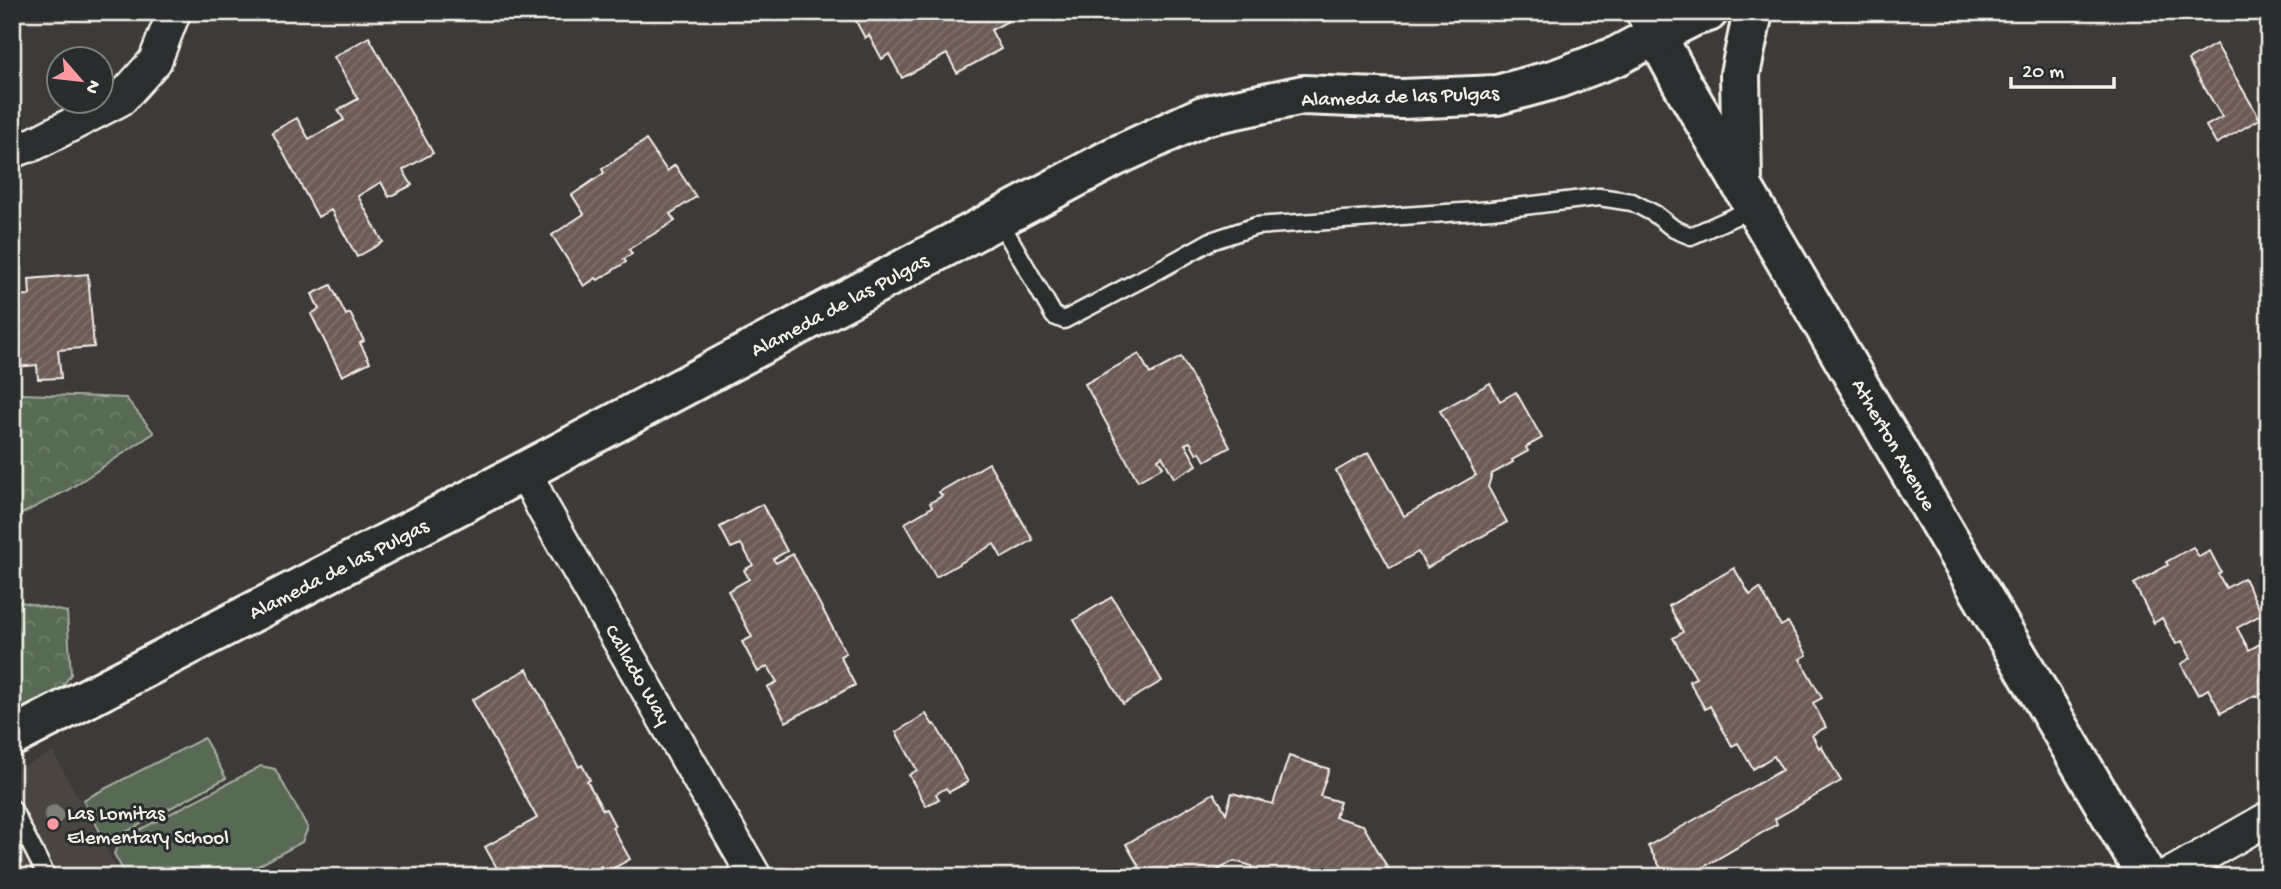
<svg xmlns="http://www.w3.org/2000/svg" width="2281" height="889" viewBox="0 0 2281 889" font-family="'Gochi Hand',sans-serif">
<defs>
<pattern id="forest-crowns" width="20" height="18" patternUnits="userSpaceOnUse" patternTransform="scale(1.75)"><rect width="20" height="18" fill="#586b55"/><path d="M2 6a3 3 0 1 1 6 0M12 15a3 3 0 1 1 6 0" fill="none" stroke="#71816d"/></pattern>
<pattern id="building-hatch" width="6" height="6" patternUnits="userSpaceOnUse" patternTransform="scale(1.75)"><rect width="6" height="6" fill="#6c5a55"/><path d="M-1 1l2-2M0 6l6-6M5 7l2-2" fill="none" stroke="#82726d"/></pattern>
</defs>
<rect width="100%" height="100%" fill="#3e3a3a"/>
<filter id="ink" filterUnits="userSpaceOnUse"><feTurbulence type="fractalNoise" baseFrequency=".0143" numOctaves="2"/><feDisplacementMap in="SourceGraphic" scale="14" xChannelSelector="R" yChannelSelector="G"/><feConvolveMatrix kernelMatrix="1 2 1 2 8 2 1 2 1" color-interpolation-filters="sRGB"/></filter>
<g filter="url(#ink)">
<polygon fill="#4c4442" points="53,752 122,877 12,877 12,772"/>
<g fill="url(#forest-crowns)" stroke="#a6ae9e" stroke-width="2">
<polygon points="22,394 126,398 154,433 68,490 12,519 12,402"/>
<polygon points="12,600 67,612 71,674 38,723 12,731"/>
</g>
<g fill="#586b55" stroke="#a6ae9e" stroke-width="2">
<polygon points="204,738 226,778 106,843 83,800"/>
<polygon points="261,766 275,769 308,828 302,842 238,877 127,877 114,854 120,840"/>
</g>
<g fill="url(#building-hatch)" stroke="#f4f1e8" stroke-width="2">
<polygon points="851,12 1003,12 1008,21 991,30 1001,49 957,73 947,54 902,78 889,54 882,59 869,35 865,38"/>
<polygon points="369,37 433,153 403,170 412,185 389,197 381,182 358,196 383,242 357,257 331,210 318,217 272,132 297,118 309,139 344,120 338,110 358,99 334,57"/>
<polygon points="2216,44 2260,119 2216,144 2206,126 2222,117 2188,60"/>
<polygon points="646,140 667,171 675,165 696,197 670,214 675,221 629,249 632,254 624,259 626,262 598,280 596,278 584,286 552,235 584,214 572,195 604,173 602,169"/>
<polygon points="88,274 94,347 58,350 61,378 38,379 37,365 17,367 17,376 12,377 12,296 30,295 29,279"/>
<polygon points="331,285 346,315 350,313 364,341 360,343 370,362 342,376 311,314 319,309 312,294"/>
<polygon points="1139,354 1150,374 1181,357 1230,447 1205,461 1200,452 1197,454 1190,442 1185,444 1197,465 1174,478 1162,456 1158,459 1163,467 1138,481 1085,384"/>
<polygon points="1490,383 1500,401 1516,392 1542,438 1526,447 1528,451 1512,460 1513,462 1492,474 1488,487 1507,522 1427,568 1418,552 1390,568 1336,471 1369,452 1404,516 1476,475 1440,411"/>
<polygon points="989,463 1033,540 1002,558 994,544 936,577 905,523 932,507 930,503 942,496 939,492"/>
<polygon points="762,504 787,551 773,559 776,563 793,554 846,653 840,656 855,685 786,722 767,687 777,682 768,666 758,672 742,642 752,637 728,591 749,579 744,570 753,565 741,544 731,548 720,527"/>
<polygon points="2193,547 2199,557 2210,551 2221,572 2218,574 2226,588 2244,578 2262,614 2237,628 2249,650 2269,639 2269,690 2256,697 2255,695 2221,713 2208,689 2198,695 2181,664 2191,658 2182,641 2176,644 2162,618 2154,623 2134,584 2168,565 2166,562"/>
<polygon points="1734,568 1750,595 1760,588 1781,626 1788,622 1807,655 1800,659 1822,698 1813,703 1826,727 1812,735 1819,748 1821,746 1841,781 1775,819 1777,824 1688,876 1685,870 1674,877 1666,877 1648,846 1782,770 1774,756 1753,769 1738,743 1732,746 1710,706 1705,709 1689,681 1696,678 1673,638 1683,632 1669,606"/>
<polygon points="1112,597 1162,681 1123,704 1074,620"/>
<polygon points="527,669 579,767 582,765 590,780 587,781 603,810 606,809 615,826 612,827 630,859 605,873 601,866 587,877 502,877 485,847 537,818 472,700"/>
<polygon points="926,714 933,725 935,724 968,782 949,792 946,788 936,794 939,799 926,806 909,775 917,770 896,732"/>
<polygon points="1289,756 1329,769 1320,796 1340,802 1335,817 1363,825 1393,877 1252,877 1250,876 1252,866 1234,861 1211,874 1213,877 1145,877 1126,844 1214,793 1226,813 1232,793 1273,804"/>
</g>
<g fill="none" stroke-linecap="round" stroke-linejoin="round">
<defs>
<g id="service">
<polyline points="999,220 1054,316 1064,320 1157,271 1211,241 1256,226 1491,210 1599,197 1632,202 1655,214 1674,229 1691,236 1756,207"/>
<polyline points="12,808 47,877"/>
</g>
<g id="minor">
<polyline points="1642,12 1656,35"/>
<polyline points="12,151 34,144 121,99 155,61 174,12"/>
<polyline points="525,471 543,508 755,877"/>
<polyline points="2166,877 2269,818"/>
</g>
<polyline id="tertiary" points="1656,35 1683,85 2147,877"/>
<g id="secondary">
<polyline points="1742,183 1740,74 1753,12"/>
<polyline points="12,737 525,471 1114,157 1203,116 1303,95 1402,99 1497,95 1556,79 1617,56 1656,35 1694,16 1708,12"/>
</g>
</defs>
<use href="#service" stroke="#f4f1e8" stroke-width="21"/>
<use href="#minor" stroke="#f4f1e8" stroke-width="37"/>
<use href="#tertiary" stroke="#f4f1e8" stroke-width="44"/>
<use href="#secondary" stroke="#f4f1e8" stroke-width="44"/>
<use href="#service" stroke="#2a2d2e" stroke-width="16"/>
<use href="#minor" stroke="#2a2d2e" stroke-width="32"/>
<use href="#tertiary" stroke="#2a2d2e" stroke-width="38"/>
<use href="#secondary" stroke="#2a2d2e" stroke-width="38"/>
</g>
<circle fill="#7c7e75" cx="54" cy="815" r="10"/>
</g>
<circle fill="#ff9aa2" stroke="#2a2d2e" stroke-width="2.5" cx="53" cy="824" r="7"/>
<g text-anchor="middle" stroke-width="6" stroke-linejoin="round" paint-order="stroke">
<g font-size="21" fill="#f4f1e8" stroke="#2a2d2e">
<text transform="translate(1400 95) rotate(-2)" y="7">Alameda de las Pulgas</text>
<text transform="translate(839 304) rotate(-28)" y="7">Alameda de las Pulgas</text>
<text transform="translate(1895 444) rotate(60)" y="7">Atherton Avenue</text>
<text transform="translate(338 568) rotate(-27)" y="7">Alameda de las Pulgas</text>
<text transform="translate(639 674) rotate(60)" y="7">Callado Way</text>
</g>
<g font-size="21" fill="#f4f1e8" stroke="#2a2d2e" text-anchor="start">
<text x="67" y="819">Las Lomitas<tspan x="67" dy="24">Elementary School</tspan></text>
</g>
</g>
<rect width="2281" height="889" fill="none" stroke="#2a2d2e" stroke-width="42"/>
<rect x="21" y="21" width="2239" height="847" fill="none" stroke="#f4f1e8" stroke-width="2.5" filter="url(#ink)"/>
<g transform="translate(80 80) rotate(118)"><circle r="33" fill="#2a2d2e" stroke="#7b7b78" stroke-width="2"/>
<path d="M0-5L12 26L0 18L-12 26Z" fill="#ff9aa2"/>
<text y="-10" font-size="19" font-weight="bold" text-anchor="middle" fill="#f4f1e8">N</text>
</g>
<path d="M2011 77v10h103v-10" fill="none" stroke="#f4f1e8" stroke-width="3.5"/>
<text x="2022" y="77" font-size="21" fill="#f4f1e8" stroke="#2a2d2e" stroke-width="5" paint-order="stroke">20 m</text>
</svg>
